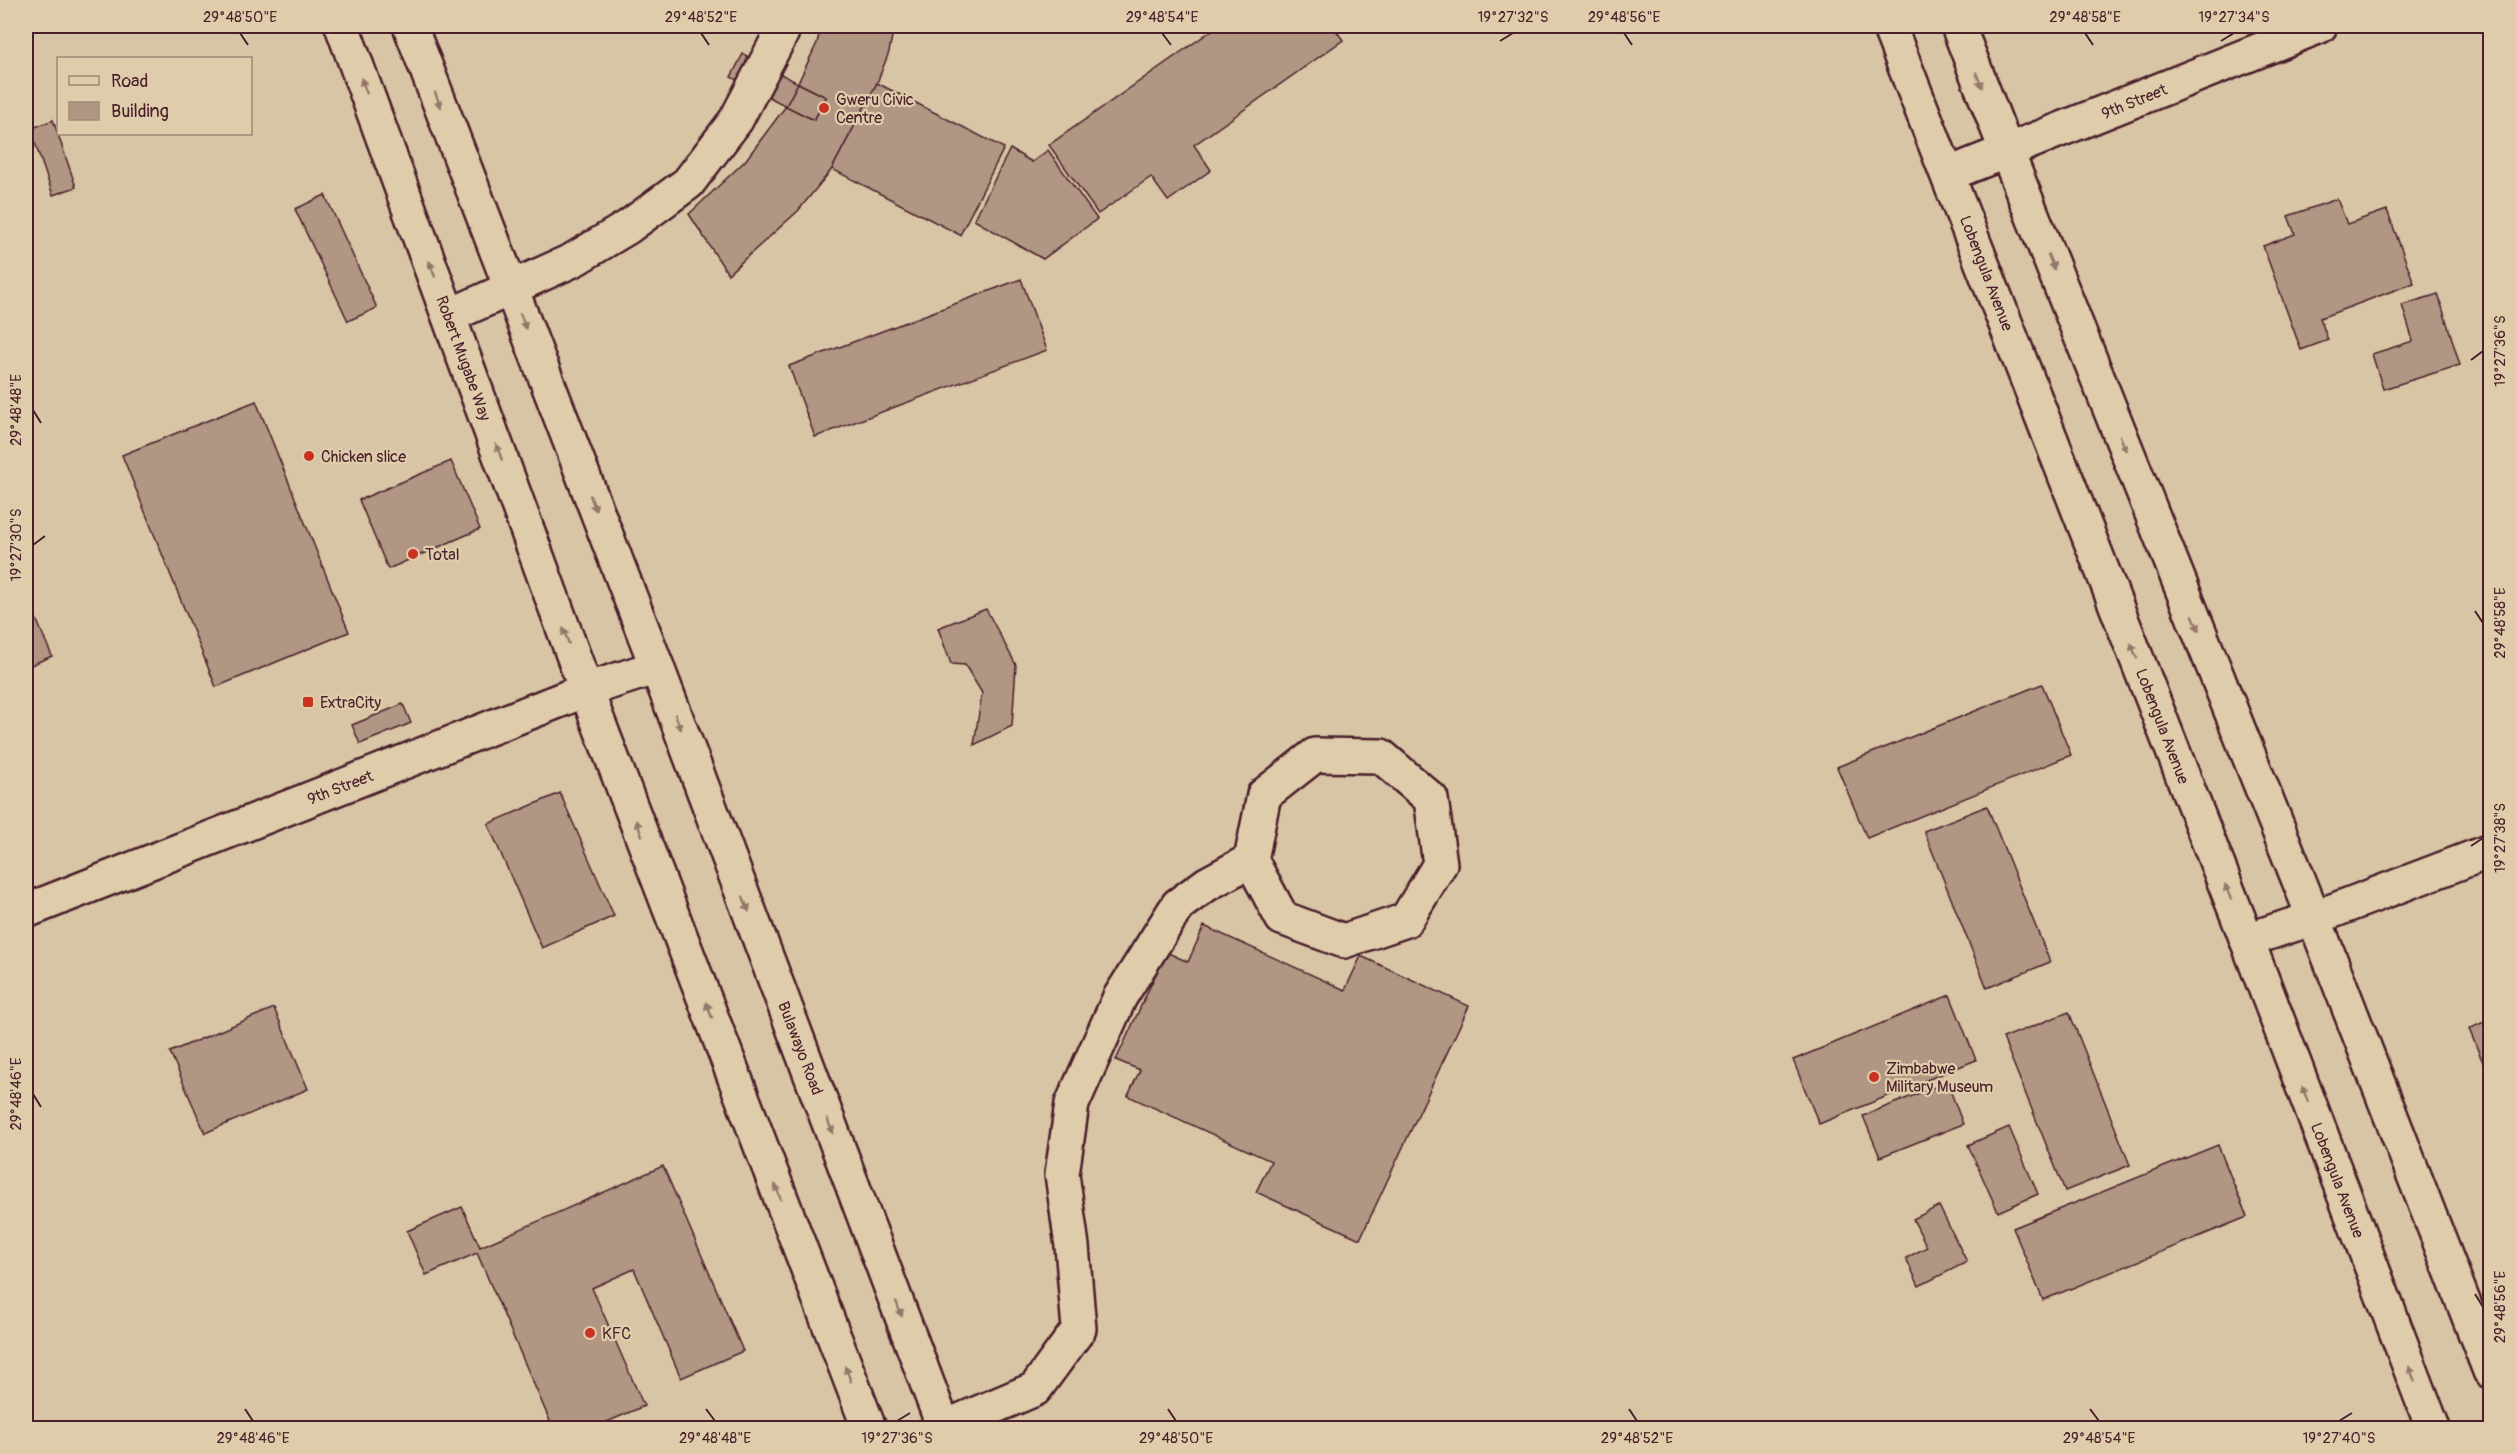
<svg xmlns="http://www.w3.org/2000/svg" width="2516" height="1454" viewBox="0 0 2516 1454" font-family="Pangolin,sans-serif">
<rect width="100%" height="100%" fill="#d8c5a5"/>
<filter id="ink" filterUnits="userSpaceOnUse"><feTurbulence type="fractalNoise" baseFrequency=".0167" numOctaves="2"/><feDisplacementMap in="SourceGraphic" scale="12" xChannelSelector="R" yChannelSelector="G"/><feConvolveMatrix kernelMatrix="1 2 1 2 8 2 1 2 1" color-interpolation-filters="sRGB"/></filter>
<g filter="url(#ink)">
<g fill="#b09683" stroke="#4a1f2b" stroke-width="1.5">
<polygon points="821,26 894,26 889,52 877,83 832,169 798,211 728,274 689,214 745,161 786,106 814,120 826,97 798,83 817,43"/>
<polygon points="1218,26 1333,26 1343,40 1194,145 1211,170 1168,201 1151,177 1098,214 1049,145"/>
<polygon points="743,54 798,83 786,106 731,77"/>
<polygon points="798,83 826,97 814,120 786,106"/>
<polygon points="877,83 1004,148 960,235 832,169"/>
<polygon points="53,120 76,187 53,195 30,129"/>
<polygon points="1010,149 1032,162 1048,150 1097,219 1043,259 974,220"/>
<polygon points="325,195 377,308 348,321 295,209"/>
<polygon points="2337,199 2347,224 2387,210 2414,283 2320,318 2328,340 2301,350 2263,246 2295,234 2288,216"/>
<polygon points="1021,279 1047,350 815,437 789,366"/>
<polygon points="2438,294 2460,365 2383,389 2372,354 2413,341 2402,305"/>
<polygon points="256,401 349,632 216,687 122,455"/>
<polygon points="451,461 480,529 388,569 359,500"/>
<polygon points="26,595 52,656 26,667"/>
<polygon points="986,609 1016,665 1012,726 974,745 982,693 965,665 951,664 938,628"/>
<polygon points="2042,684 2071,755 1867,838 1837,767"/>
<polygon points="403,704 411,723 360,744 352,725"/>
<polygon points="560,793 614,916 542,948 488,824"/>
<polygon points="1987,806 2050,962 1987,988 1924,831"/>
<polygon points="1204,926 1345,990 1361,956 1469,1006 1360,1239 1256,1192 1271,1161 1128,1096 1140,1070 1116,1060 1166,952 1188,962"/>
<polygon points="1950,995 1976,1060 1819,1124 1793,1060"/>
<polygon points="274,1008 308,1089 205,1133 170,1052"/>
<polygon points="2069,1012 2130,1165 2065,1191 2003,1038"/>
<polygon points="2490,1019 2490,1079 2469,1029"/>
<polygon points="1947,1082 1963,1124 1880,1157 1863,1116"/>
<polygon points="2009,1127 2038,1194 1998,1212 1968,1145"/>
<polygon points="2218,1145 2247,1217 2043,1300 2013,1228"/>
<polygon points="663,1166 743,1351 681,1378 634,1269 592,1288 644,1406 593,1428 553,1428 477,1253 426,1275 407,1231 462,1207 480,1247"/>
<polygon points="1939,1206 1967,1262 1919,1286 1906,1258 1927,1247 1913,1219"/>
</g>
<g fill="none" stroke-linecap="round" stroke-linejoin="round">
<defs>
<g id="minor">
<polyline points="342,26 586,690 869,1428"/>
<polyline points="410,26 657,667 944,1428"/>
<polyline points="1949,174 2320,26"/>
<polyline points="449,316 573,260 628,227 688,183 736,120 782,32 783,26"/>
<polygon points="1315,755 1381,756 1431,799 1440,864 1406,920 1344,941 1282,918 1251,860 1264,795"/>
<polyline points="26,911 586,690 657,667"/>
<polyline points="2247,940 2314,918 2490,851"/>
<polyline points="943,1428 1035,1389 1079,1329 1072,1246 1062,1174 1072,1104 1120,997 1178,905 1207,884 1251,860"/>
</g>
<g id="highway">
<polyline points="1889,26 2247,940 2433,1428"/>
<polyline points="1958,26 2007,152 2314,918 2490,1371"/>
</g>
</defs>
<use href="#minor" stroke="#4a1f2b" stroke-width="38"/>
<use href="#highway" stroke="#4a1f2b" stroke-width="38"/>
<use href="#minor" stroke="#deccaa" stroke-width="33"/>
<use href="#highway" stroke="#deccaa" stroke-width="33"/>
</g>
<defs><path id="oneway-solid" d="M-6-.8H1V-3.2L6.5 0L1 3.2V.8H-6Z" transform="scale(1.5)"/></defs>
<g fill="#94766a">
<use href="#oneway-solid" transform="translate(1979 80) rotate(69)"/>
<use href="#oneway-solid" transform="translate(364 86) rotate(-110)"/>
<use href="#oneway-solid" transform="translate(438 100) rotate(69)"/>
<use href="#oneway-solid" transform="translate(2051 262) rotate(68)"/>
<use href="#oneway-solid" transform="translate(432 269) rotate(-110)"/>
<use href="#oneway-solid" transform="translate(523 321) rotate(69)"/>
<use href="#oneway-solid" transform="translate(2123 443) rotate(68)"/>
<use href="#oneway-solid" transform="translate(499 452) rotate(-110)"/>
<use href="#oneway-solid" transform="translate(593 503) rotate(69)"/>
<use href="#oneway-solid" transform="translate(2196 623) rotate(68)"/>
<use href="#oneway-solid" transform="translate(566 636) rotate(-110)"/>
<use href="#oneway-solid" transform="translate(2134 651) rotate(-111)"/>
<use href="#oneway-solid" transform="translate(678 722) rotate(69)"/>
<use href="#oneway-solid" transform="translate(639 828) rotate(-111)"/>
<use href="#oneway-solid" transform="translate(2228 892) rotate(-111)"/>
<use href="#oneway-solid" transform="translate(746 904) rotate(69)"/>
<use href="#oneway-solid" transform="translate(709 1010) rotate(-111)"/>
<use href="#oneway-solid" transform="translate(2305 1094) rotate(-111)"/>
<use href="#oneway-solid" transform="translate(830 1126) rotate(69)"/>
<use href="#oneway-solid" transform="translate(778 1192) rotate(-111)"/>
<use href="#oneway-solid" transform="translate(899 1309) rotate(69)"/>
<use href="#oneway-solid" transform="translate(848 1374) rotate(-111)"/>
<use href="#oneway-solid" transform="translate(2412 1374) rotate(-111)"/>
</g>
</g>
<path fill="none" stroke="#4a1f2b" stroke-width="2" d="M240,33L248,45M701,33L709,45M1162,33L1171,45M1624,33L1632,45M2085,33L2093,45M1500,41L1513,33M2221,41L2234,33M2471,360L2483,351M33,410L41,423M33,545L45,536M2475,611L2483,623M2471,846L2483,838M33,1094L41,1107M2475,1294L2483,1307M245,1409L253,1421M706,1409L715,1421M1168,1409L1176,1421M1629,1409L1637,1421M2090,1409L2099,1421M897,1421L910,1413M2339,1421L2352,1413"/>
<g fill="#c8321e" stroke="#deccaa" stroke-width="2">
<circle cx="824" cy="108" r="6"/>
<circle cx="309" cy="456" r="6"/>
<circle cx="413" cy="554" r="6"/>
<rect x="302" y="696" width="12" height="12" rx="3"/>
<circle cx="1874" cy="1077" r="6"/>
<circle cx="590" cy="1333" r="6"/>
</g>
<g text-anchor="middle" stroke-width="4.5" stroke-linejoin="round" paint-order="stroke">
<g font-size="16" fill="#4a1f2b" stroke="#deccaa" text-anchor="start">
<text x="836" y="105">Gweru Civic<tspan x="836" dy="18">Centre</tspan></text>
<text x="321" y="462">Chicken slice</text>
<text x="425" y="560">Total</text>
<text x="320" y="708">ExtraCity</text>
<text x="1886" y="1074">Zimbabwe<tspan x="1886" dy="18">Military Museum</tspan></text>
<text x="602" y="1339">KFC</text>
</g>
<g font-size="16" fill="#4a1f2b" stroke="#deccaa">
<text transform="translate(2134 101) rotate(-22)" y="6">9th Street</text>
<text transform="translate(1987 273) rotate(69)" y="6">Lobengula Avenue</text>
<text transform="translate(464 358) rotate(70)" y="6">Robert Mugabe Way</text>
<text transform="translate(2163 726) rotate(69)" y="6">Lobengula Avenue</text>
<text transform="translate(340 787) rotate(-21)" y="6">9th Street</text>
<text transform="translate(801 1048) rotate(69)" y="6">Bulawayo Road</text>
<text transform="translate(2338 1180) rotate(69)" y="6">Lobengula Avenue</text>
</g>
</g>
<rect width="2516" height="1454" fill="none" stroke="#deccaa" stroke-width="66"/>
<rect x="57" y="57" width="195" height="78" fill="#deccaa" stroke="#a38777" stroke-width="1.5"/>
<rect x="69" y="76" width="30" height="9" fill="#deccaa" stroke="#a38777" stroke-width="1.5"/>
<text x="111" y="87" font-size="18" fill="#4a1f2b">Road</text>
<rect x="69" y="102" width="30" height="18" fill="#b09683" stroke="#a38777" stroke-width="1.5"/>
<text x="111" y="117" font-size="18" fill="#4a1f2b">Building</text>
<rect x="33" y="33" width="2450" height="1388" fill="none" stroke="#4a1f2b" stroke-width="2"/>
<g font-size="15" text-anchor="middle" fill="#4a1f2b">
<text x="240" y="22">29°48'50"E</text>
<text x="701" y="22">29°48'52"E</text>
<text x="1162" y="22">29°48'54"E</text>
<text x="1513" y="22">19°27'32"S</text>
<text x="1624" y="22">29°48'56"E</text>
<text x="2085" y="22">29°48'58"E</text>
<text x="2234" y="22">19°27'34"S</text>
<text transform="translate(2500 351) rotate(-90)" y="5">19°27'36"S</text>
<text transform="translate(16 410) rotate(-90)" y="5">29°48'48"E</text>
<text transform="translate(16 545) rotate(-90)" y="5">19°27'30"S</text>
<text transform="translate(2500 623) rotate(-90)" y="5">29°48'58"E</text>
<text transform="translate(2500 838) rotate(-90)" y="5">19°27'38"S</text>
<text transform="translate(16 1094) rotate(-90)" y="5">29°48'46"E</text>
<text transform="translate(2500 1307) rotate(-90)" y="5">29°48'56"E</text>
<text x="253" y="1443">29°48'46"E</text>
<text x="715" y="1443">29°48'48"E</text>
<text x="897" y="1443">19°27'36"S</text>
<text x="1176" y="1443">29°48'50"E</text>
<text x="1637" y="1443">29°48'52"E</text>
<text x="2099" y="1443">29°48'54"E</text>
<text x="2339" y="1443">19°27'40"S</text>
</g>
</svg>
